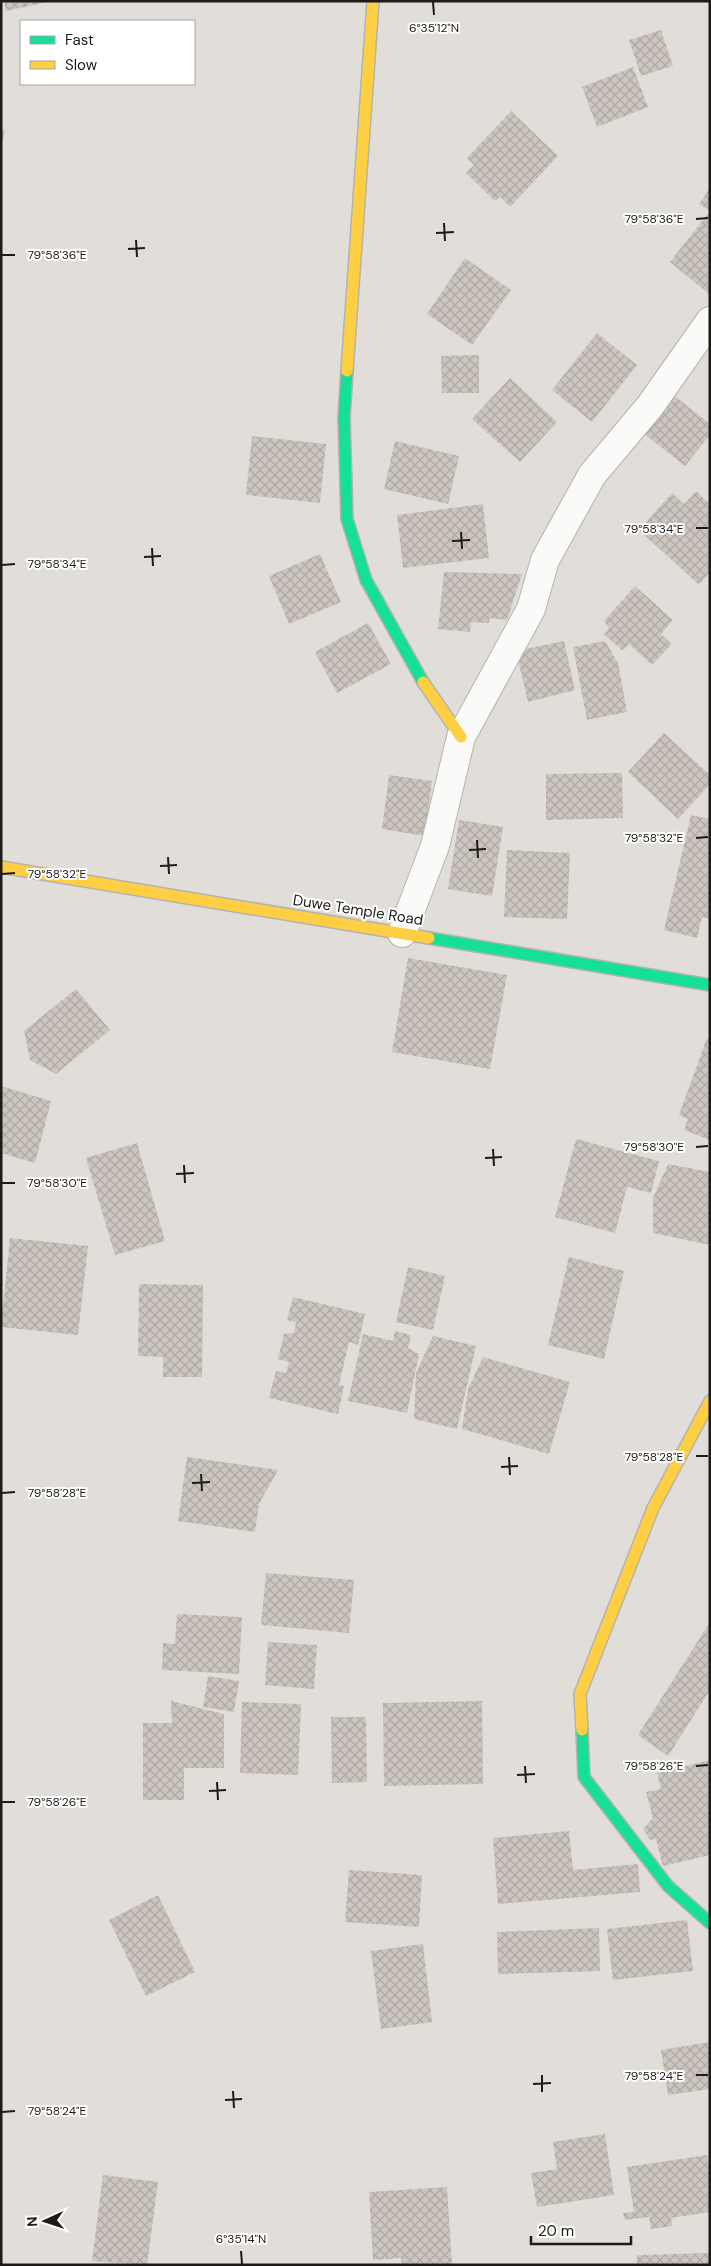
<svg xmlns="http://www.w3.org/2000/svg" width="711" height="2266" viewBox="0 0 711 2266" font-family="'DM Sans',sans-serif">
<defs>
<pattern id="building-cross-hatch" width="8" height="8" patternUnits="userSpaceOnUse" patternTransform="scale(1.25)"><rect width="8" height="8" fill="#ccc5bf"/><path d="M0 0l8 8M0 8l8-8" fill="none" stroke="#afa9a3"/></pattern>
</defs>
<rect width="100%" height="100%" fill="#e1deda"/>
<g fill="url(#building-cross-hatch)">
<polygon points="4,1 47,1 47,2 6,11"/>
<polygon points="661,30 673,66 641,76 629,40"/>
<polygon points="633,67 648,107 597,127 582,87"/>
<polygon points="511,111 558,156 510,207 500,197 495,201 466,173 474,165 467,158"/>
<polygon points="1,129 5,130 2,142 1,142"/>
<polygon points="710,188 710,295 670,262 710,211 699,204"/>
<polygon points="465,258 511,290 472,345 427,314"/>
<polygon points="597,333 637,365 592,422 552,390"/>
<polygon points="479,355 479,393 442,393 441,356"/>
<polygon points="510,378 557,422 520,462 472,419"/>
<polygon points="668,391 710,424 710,435 685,466 638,429"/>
<polygon points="252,436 326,444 320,503 246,495"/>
<polygon points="395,441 459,456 448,504 384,489"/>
<polygon points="696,491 710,504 710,572 699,585 639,530 672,493 684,504"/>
<polygon points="483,504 489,558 403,568 397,515"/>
<polygon points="320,554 341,602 289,624 269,576"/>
<polygon points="444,572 522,574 507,620 490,618 489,623 471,622 470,632 438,629"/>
<polygon points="635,586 673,620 661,634 672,644 652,665 629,644 623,651 604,634 609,628 604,621"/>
<polygon points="368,623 391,664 337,693 315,652"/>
<polygon points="564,641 575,690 528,702 516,651"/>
<polygon points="605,641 618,663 627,712 587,720 573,647"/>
<polygon points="664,733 710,775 710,784 678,819 628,772"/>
<polygon points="622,773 623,818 546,820 546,774"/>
<polygon points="389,775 432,781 425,836 382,829"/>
<polygon points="691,815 710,819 710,919 702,917 697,938 664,930"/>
<polygon points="459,820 503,827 492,896 448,889"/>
<polygon points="507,850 570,853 567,919 504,917"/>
<polygon points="408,958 507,975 490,1069 392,1052"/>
<polygon points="76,989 110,1030 56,1074 30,1060 24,1031"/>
<polygon points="707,1038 710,1040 710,1127 704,1125 710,1128 710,1140 684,1130 688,1119 679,1115"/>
<polygon points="1,1086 51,1101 35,1163 1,1153"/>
<polygon points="576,1139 659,1161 651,1193 627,1187 615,1233 555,1217"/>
<polygon points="137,1143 165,1241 115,1255 86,1158"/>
<polygon points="668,1164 710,1172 710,1245 653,1233 653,1198"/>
<polygon points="10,1238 88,1246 78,1335 1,1327"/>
<polygon points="569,1257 624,1271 604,1359 548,1345"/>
<polygon points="408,1267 445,1276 433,1330 396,1322"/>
<polygon points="139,1284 203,1285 202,1377 163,1377 163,1357 138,1356"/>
<polygon points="293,1297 365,1314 358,1345 349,1342 339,1385 344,1386 338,1414 269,1398 276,1371 286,1373 289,1362 278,1359 284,1334 294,1333 296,1322 287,1320"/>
<polygon points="395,1331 411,1335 408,1348 419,1354 407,1413 348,1401 363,1334 393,1341"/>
<polygon points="433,1336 476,1346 457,1429 414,1419 416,1373"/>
<polygon points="483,1357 570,1382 549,1454 462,1429 468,1389"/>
<polygon points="187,1457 278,1470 259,1504 255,1532 178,1521"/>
<polygon points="266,1573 354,1580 349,1633 261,1625"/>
<polygon points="177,1614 242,1617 239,1674 162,1670 163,1643 175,1644"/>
<polygon points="710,1622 710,1690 668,1756 638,1735"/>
<polygon points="268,1642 317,1645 314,1689 265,1685"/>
<polygon points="208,1676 239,1681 234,1712 203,1707"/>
<polygon points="171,1701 224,1714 224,1768 184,1768 184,1800 143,1800 143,1723 172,1723"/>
<polygon points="482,1701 483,1784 384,1786 383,1703"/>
<polygon points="242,1702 301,1704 298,1775 240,1773"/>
<polygon points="331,1717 366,1717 367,1782 332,1783"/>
<polygon points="710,1760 710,1855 663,1866 656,1839 650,1840 643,1829 653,1818 646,1792 661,1789 657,1773"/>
<polygon points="569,1831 573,1870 638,1864 640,1892 498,1904 493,1838"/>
<polygon points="349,1870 422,1875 419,1927 345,1922"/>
<polygon points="158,1895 195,1972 146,1996 109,1920"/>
<polygon points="687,1920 693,1971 613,1980 607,1929"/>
<polygon points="599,1928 600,1971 498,1974 497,1932"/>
<polygon points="423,1944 432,2022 381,2029 371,1951"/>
<polygon points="710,2042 710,2089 668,2095 661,2050"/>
<polygon points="605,2134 614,2195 537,2207 531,2173 557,2169 553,2142"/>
<polygon points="707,2155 710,2173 710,2212 671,2218 672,2226 651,2229 649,2217 625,2220 623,2213 634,2212 627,2167"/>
<polygon points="103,2175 158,2182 147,2265 92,2261"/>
<polygon points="447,2187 452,2265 402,2265 401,2258 373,2260 369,2192"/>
<polygon points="710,2253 710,2265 637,2265 637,2255"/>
</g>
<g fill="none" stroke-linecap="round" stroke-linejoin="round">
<defs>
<polyline id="street" points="402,933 435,846 461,737 531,609 545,560 592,475 650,406 710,321"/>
<g id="fast">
<polyline points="347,371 344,417 347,519 366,580 423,682"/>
<polyline points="429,938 710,985"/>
<polyline points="582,1730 584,1777 668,1886 710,1923"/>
</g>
<g id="slow">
<polyline points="347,371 373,1"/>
<polyline points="423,682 461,737"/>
<polyline points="1,867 429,938"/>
<polyline points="582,1730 580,1694 653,1508 710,1401"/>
</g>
</defs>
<use href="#street" stroke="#b5b3b0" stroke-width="30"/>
<use href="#fast" stroke="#b5b3b0" stroke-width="14"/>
<use href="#slow" stroke="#b5b3b0" stroke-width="14"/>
<use href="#street" stroke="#fafaf9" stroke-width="28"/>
<use href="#fast" stroke="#16e098" stroke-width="11"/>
<use href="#slow" stroke="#ffcf43" stroke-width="11"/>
</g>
<path fill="none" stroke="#1d1b18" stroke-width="2" d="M433,2L434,15M696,219L708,218M444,223L445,241M436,233L454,232M136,240L137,257M128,249L145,248M2,255H15M696,528H708M461,532L462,549M452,541L470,540M152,548L153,566M144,557L161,556M2,565L15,564M696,838L708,837M477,840L478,858M469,850L486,849M168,857L169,874M160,866L177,865M2,874L15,873M696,1147L708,1146M493,1149L494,1166M485,1158L502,1157M184,1165L185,1183M176,1174L194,1173M2,1183H15M696,1456H708M509,1457L510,1475M501,1467L518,1466M201,1474L202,1491M192,1483L210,1482M2,1493L15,1492M525,1766L526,1783M696,1766L708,1765M517,1775L535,1774M217,1782L218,1800M209,1791L226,1790M2,1802H15M542,2075V2092M696,2075H708M533,2084L551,2083M233,2091L234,2108M225,2100L242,2099M2,2112L15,2111M241,2251L242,2264"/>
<g text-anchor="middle" stroke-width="4" stroke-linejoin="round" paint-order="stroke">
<g font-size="15" fill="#1d1b18" stroke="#fff">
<text transform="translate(358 910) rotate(9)" y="5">Duwe Temple Road</text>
</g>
</g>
<g font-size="12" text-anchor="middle" fill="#1d1b18" stroke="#fff" stroke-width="4" stroke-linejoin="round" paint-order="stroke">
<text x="434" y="32">6°35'12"N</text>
<text x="654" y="223">79°58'36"E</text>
<text x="57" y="259">79°58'36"E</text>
<text x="654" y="533">79°58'34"E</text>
<text x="57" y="568">79°58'34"E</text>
<text x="654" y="842">79°58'32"E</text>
<text x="57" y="878">79°58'32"E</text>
<text x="654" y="1151">79°58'30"E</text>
<text x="57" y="1187">79°58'30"E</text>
<text x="654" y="1461">79°58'28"E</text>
<text x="57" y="1497">79°58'28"E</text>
<text x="654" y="1770">79°58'26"E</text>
<text x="57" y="1806">79°58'26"E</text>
<text x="654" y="2080">79°58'24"E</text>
<text x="57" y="2115">79°58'24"E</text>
<text x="241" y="2243">6°35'14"N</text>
</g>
<rect width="711" height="2266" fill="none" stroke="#1d1b18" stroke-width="5"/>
<rect x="20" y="20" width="175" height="65" fill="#ffffff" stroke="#a5a4a3"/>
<rect x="30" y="36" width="25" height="8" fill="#16e098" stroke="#a5a4a3"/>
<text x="65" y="45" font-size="15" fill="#1d1b18">Fast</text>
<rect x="30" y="61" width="25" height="8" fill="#ffcf43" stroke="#a5a4a3"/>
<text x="65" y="70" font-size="15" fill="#1d1b18">Slow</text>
<g transform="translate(45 2221) rotate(267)" stroke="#ffffff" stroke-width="4" paint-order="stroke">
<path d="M0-4L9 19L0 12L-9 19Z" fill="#1d1b18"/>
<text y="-8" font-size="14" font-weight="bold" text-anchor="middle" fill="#1d1b18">N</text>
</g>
<path d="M531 2236v8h100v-8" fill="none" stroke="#1d1b18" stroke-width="2.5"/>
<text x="538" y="2236" font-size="15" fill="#1d1b18" stroke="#ffffff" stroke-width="4" paint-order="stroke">20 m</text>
</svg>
